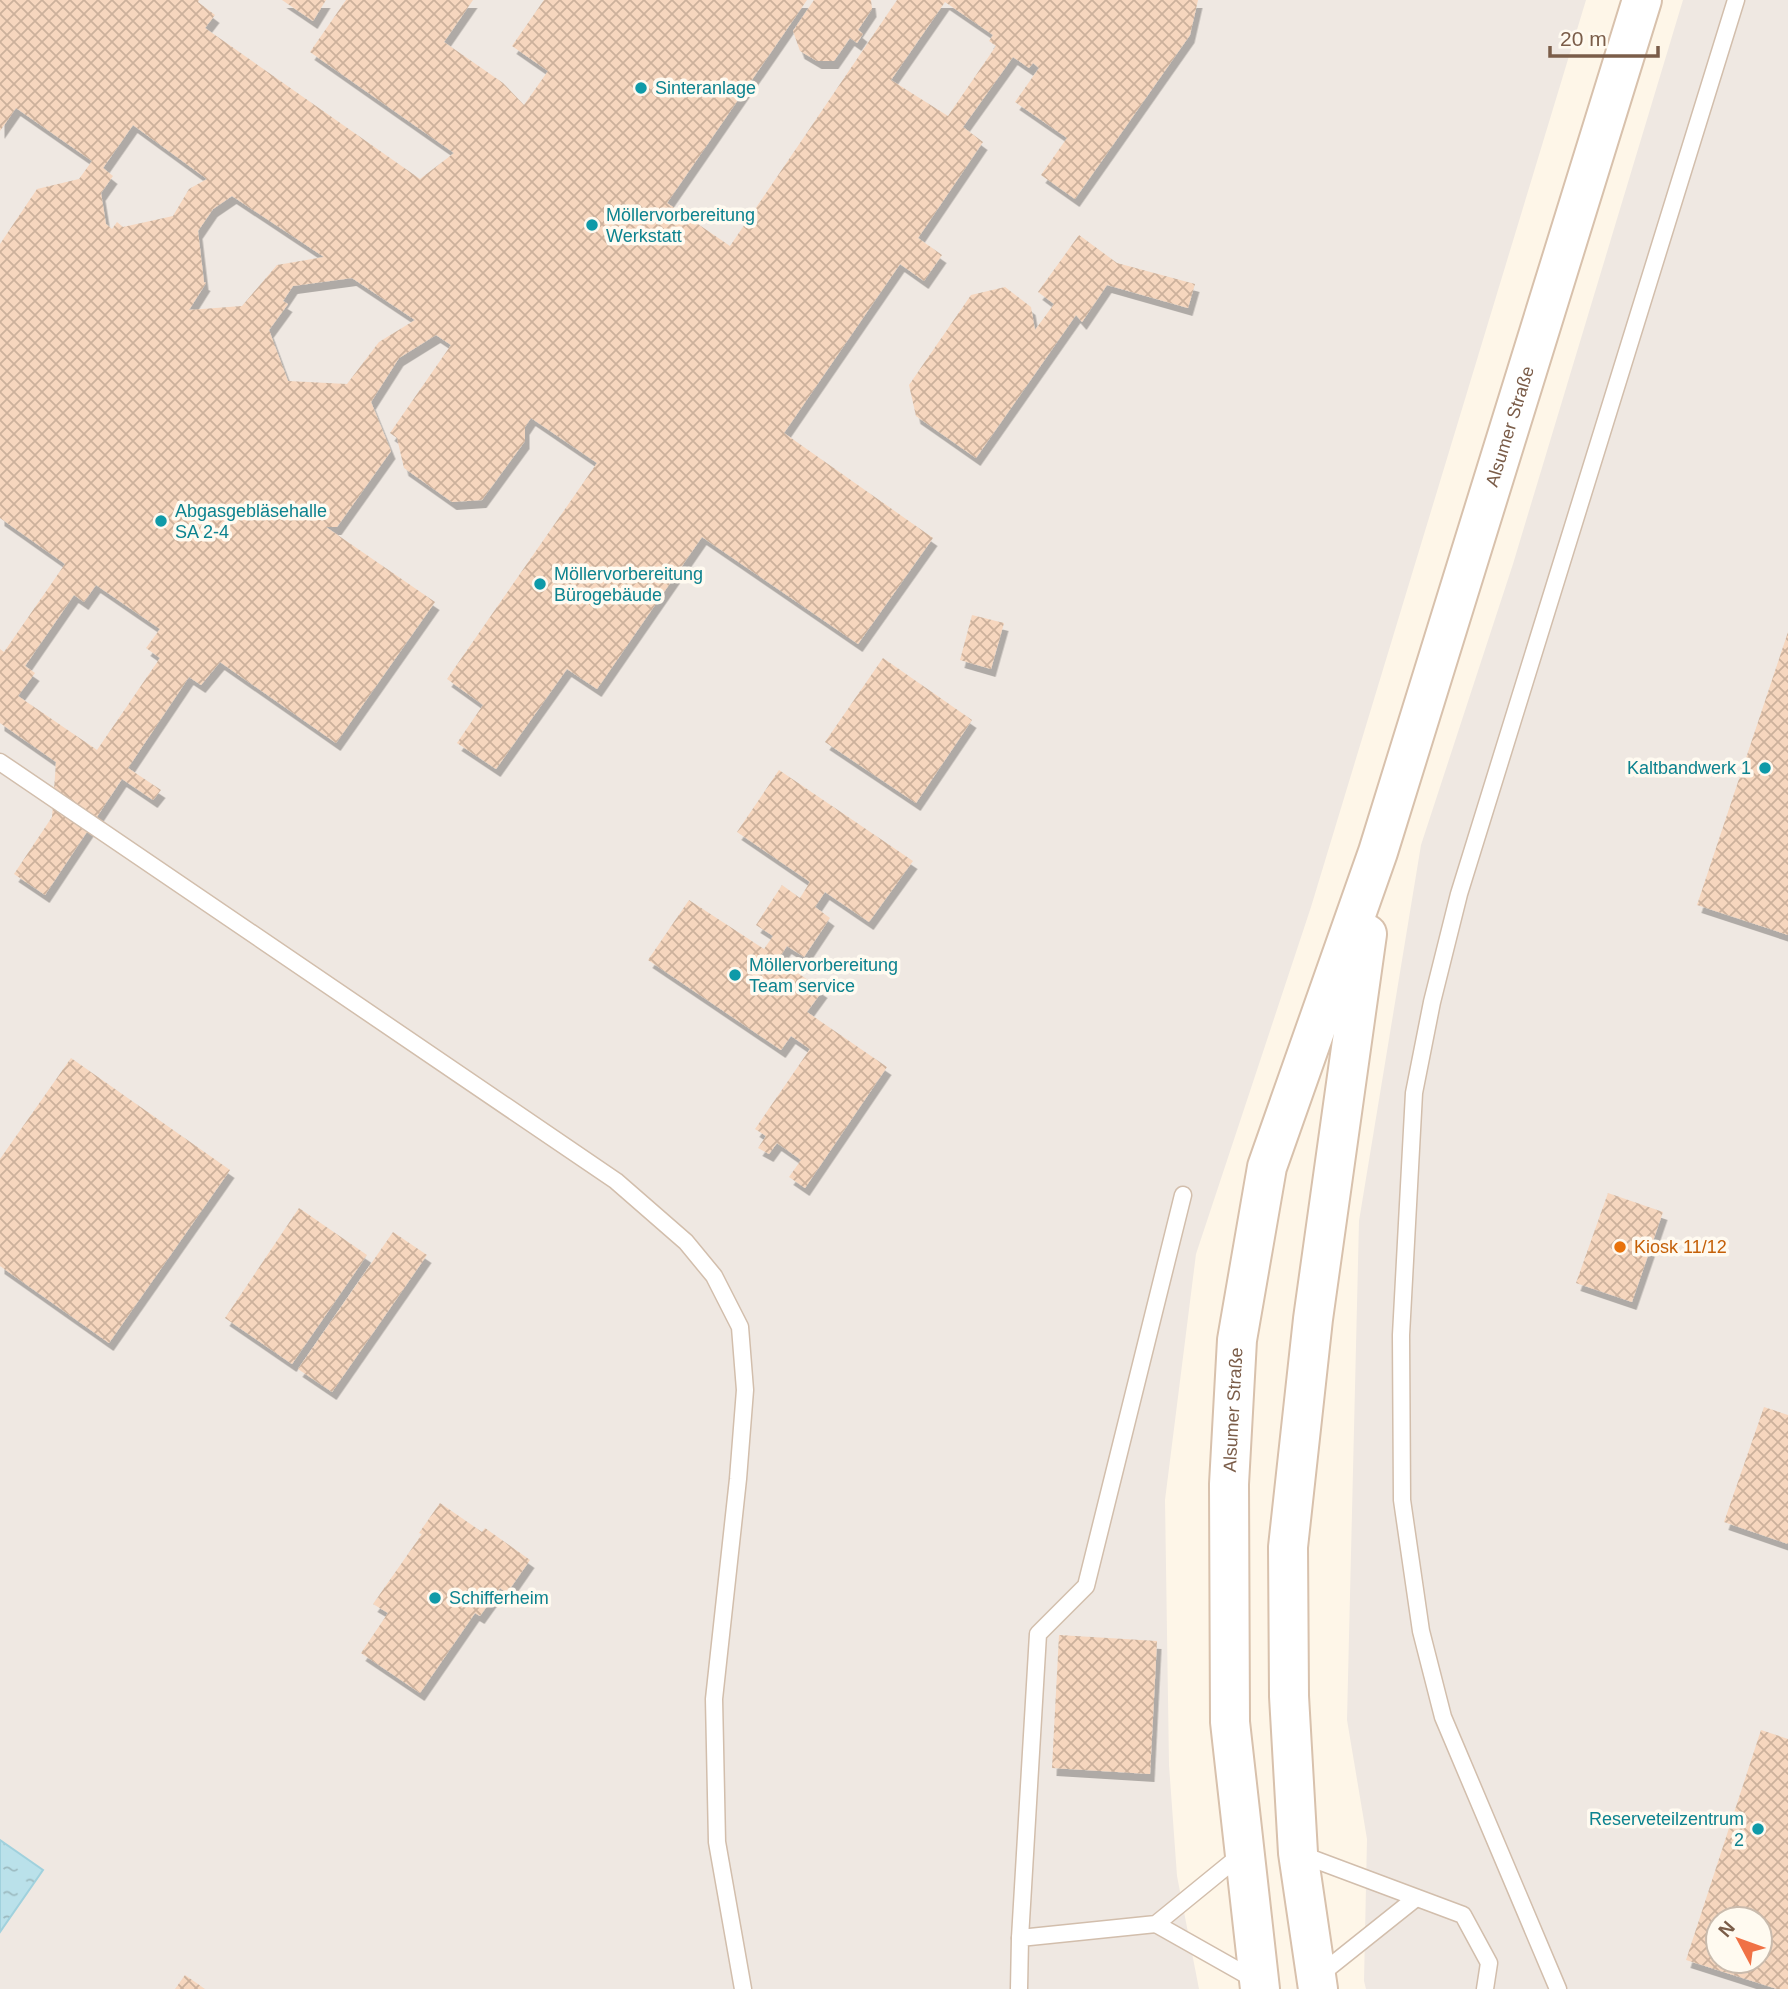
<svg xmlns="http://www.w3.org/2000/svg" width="1788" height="1989" viewBox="0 0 1788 1989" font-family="Helvetica,sans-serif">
<defs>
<pattern id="water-ripples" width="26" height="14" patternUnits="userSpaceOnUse" patternTransform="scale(1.75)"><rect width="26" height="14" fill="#bae1ea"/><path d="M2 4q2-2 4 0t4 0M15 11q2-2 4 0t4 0" fill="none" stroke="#9cbac0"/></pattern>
<pattern id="building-cross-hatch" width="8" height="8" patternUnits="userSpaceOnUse" patternTransform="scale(1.75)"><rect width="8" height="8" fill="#f6d6be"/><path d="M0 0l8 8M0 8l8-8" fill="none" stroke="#ccb19c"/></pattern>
<filter id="shadow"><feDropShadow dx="4.5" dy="8" stdDeviation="0" flood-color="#0004"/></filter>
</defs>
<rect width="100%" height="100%" fill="#fef6e8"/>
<g fill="#efe8e2" fill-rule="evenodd">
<polygon points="0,0 1586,0 1311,907 1196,1254 1165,1500 1169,1765 1177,1876 1199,1989 0,1989 0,1932 43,1870 0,1840"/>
<path d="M1683,0H1788V1989H1366L1364,1981L1367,1839L1347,1720L1359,1221L1421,845L1513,564ZM1718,1919H1760V1961H1718Z"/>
</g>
<polygon fill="url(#water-ripples)" stroke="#a0d1dd" stroke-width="2" points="0,1840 43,1870 0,1932"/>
<g fill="url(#building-cross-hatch)" fill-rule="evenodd" filter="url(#shadow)">
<path d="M0,0H199L198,2L215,15L205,28L420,179L454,153L310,52L346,0H473L444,42L503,83L524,105L548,71L512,46L544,0H807L667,203L730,246L897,0H1198L1190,35L1075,199L1041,175L1067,138L1015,102L1039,68L1033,63L1029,68L1013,57L963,127L983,142L918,238L942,255L924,281L900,264L784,433L933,538L858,644L702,537L597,689L567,669L496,769L457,743L483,705L447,679L597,463L531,418L525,427V441L482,500L452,502L404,468L397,438L390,433L451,345L436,335L399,358L371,402L391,451L337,527H326L435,602L336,743L220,662L201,685L189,677L128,768L161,790L153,800L122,779L45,895L14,874L52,817L56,762L0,723V649L4,652L65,564L0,518V244L37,189L79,179L92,161L16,108L0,131ZM945,2L993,35L989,41L996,46L948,116L891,80ZM133,125L207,179L189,189L173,216L123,227L117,222L112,229L106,224L101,193L113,176L103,168ZM232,196L324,257L277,265L242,306L189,310L206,283L204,282L198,231L213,209ZM352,278L415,320L379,342L347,384L288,381L269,330L288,304L283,301L293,286ZM96,585L160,629L146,648L160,658L97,750L18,696L35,673L25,666L74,595L84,602Z"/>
<polygon points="282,0 326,0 313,21"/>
<polygon points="814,0 871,0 872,9 858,30 863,34 857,43 850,38 834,61 817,61 800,51 793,31"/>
<polygon points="1079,235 1117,263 1195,284 1188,308 1107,285 1082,322 1076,315 976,458 916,416 909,385 971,295 1005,287 1031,307 1035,330 1054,304 1038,292"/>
<polygon points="972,615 1004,623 991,669 960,660"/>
<polygon points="1788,632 1788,935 1697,905"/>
<polygon points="883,658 972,720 916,803 825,742"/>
<polygon points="779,770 913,861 869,922 825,892 815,907 830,918 804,957 787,946 778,960 823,990 807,1012 887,1067 805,1188 789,1177 801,1160 777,1143 769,1154 758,1148 766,1136 755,1129 810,1049 791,1036 781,1050 648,960 689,900 764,949 773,936 756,925 782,885 800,898 810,882 737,832"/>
<polygon points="71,1058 230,1170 109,1343 0,1266 0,1159"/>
<polygon points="1608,1193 1663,1212 1632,1302 1576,1283"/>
<polygon points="299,1208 367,1255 292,1364 225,1318"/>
<polygon points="393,1232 427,1255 332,1392 298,1369"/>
<polygon points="1764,1407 1788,1415 1788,1544 1724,1522"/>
<polygon points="440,1503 482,1532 485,1528 530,1560 507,1593 500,1588 480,1616 475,1613 420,1693 361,1653 388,1613 373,1604 422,1534 419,1533"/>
<polygon points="1059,1635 1157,1641 1150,1774 1052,1768"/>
<path d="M1761,1730L1788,1739V1989H1777L1686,1960ZM1718,1919H1760V1961H1718Z"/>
<polygon points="185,1975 205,1989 175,1989"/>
</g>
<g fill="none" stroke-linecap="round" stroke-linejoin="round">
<defs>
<g id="lane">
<polyline points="0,762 616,1181 686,1242 714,1276 740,1327 745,1390 738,1479 714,1699 717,1842 743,1989"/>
<polyline points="1300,1854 1463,1915 1489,1963 1485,1989"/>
<polyline points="1156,1924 1257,1981"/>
<polyline points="1020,1938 1038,1634 1086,1586 1183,1195"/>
<polyline points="1317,1977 1416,1898"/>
<polyline points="1019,1989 1020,1938 1156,1924 1243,1853"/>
<polyline points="1558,1989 1443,1717 1421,1631 1402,1500 1401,1335 1414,1093 1432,1002 1459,894 1736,0"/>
</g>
<g id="secondary">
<path id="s1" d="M1260,1989L1230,1722L1229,1484L1237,1340L1267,1167L1378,852L1642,0"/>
<polyline points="1318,1989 1298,1853 1289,1696 1288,1547 1313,1319 1367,934"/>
</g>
</defs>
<use href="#lane" stroke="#d2beac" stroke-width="19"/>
<use href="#secondary" stroke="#d8c1ac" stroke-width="42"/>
<use href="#lane" stroke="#fff" stroke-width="16"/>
<use href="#secondary" stroke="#fff" stroke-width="38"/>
</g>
<g fill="#0f9aa8" stroke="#fffaf0" stroke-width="2.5">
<circle cx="641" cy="88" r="7"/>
<circle cx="592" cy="225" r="7"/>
<circle cx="161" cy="521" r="7"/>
<circle cx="540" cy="584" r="7"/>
<circle cx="1765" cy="768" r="7"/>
<circle cx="735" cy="975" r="7"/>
<circle cx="435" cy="1598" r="7"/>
<circle cx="1758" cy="1829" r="7"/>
</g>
<circle fill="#e8710a" stroke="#fffaf0" stroke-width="2.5" cx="1620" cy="1247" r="7"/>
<g text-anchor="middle" stroke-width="7" stroke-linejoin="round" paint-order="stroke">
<g font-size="18" fill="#0d838f" stroke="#fffaf0" text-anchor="start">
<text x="655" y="94">Sinteranlage</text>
<text x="606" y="221">Möllervorbereitung<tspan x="606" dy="21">Werkstatt</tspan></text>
<text x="175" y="517">Abgasgebläsehalle<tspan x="175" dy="21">SA 2-4</tspan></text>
<text x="554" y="580">Möllervorbereitung<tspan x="554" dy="21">Bürogebäude</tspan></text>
<text x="1751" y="774" text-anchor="end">Kaltbandwerk 1</text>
<text x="749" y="971">Möllervorbereitung<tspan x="749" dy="21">Team service</tspan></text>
<text x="449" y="1604">Schifferheim</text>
<text x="1744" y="1825" text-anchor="end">Reserveteilzentrum<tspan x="1744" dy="21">2</tspan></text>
</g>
<g font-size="18" fill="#7b5d49" stroke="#fffaf0">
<text dy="6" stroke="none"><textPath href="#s1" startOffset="1606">Alsumer Straße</textPath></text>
<text dy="6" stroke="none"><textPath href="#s1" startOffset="581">Alsumer Straße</textPath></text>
</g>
<g font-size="18" fill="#c56008" stroke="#fffaf0" text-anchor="start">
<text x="1634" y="1253">Kiosk 11/12</text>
</g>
</g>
<g transform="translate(1739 1940) rotate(311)"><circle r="33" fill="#fffaf0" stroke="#cabbad" stroke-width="2"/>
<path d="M0-5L12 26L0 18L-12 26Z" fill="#f07145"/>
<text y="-10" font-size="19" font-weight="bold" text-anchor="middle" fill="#7b5d49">N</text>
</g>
<path d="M1550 46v10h108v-10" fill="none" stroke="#7b5d49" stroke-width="3.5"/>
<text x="1560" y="46" font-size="21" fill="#7b5d49" stroke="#fffaf0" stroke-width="5" paint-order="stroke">20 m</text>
</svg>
